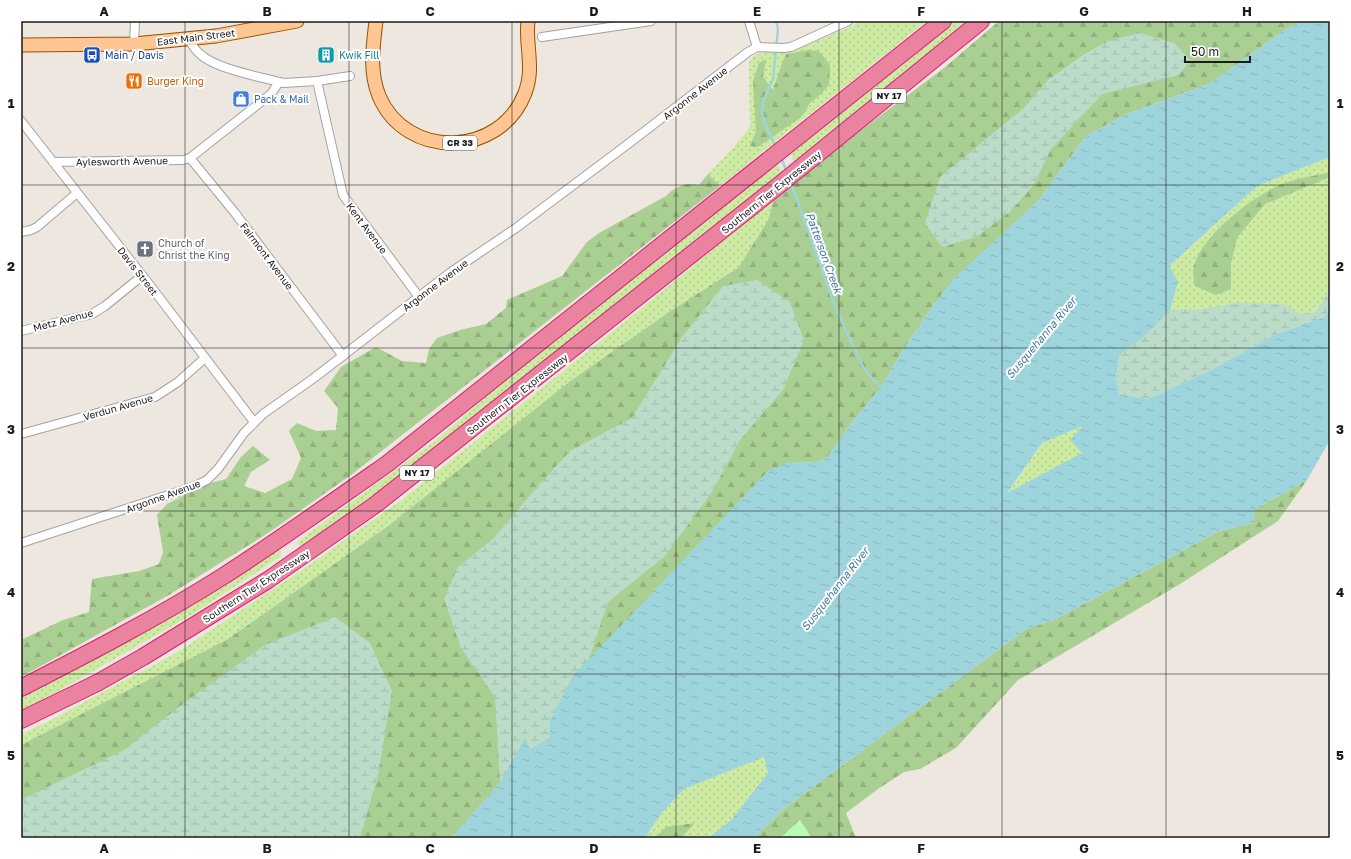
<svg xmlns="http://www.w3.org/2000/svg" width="1351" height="859" viewBox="0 0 1351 859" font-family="'Golos Text',sans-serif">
<defs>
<pattern id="grass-dots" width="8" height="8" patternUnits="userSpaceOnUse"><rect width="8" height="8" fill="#cdeba2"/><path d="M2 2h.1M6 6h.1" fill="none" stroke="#afc98b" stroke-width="1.8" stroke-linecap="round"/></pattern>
<pattern id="forest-firs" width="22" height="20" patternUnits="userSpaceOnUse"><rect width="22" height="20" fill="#aacf92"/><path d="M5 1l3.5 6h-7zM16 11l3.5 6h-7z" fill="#92b17d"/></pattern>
<pattern id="wetland-marsh" width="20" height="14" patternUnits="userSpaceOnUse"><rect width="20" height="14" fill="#bcdcca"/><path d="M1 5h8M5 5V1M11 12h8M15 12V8" fill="none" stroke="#a1bcad"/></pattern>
<pattern id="water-ripples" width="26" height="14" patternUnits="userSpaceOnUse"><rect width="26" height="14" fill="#9ed5dd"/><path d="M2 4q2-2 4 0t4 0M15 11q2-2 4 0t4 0" fill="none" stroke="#88b6bd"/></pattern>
</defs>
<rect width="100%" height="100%" fill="#ede7e0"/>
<g fill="url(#grass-dots)">
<path d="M862,21H927L720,186L708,174L732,149L750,127L749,63C756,48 771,53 784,51C811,46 837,32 862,21Z"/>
<polygon points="953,21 972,21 794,163 790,151 852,104"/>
<polygon points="1330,157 1330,311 1120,354 1169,266 1257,186"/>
<polygon points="777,162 781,173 406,472 305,544 300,546 298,544 298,541 435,441 525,363"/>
<polygon points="774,199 768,220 739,267 669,312 569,382 388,526 228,639 21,745 21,734 47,722 176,653 305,568 400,501 632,316"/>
<polygon points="1084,425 1083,453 1007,494 1042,443"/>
<polygon points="276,549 281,550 281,556 188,617 21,712 21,693"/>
<polygon points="765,756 768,773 731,820 708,838 645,838 660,815 684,789"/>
</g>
<g fill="url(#forest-firs)">
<polygon points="999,21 1303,21 1286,29 1211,83 1127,114 1086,136 1038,201 954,279 933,306 906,345 881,387 849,426 827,458 816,462 787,463 451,838 21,838 21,745 228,639 388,526 569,382 669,312 739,267 768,220 774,199 785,187 944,68"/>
<polygon points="809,50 819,51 830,65 829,85 821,94 809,104 806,111 800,118 758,147 750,146 756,131 753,81 759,63 766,59 763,77 773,90 781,66 786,54"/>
<path d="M1330,172V177L1265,204L1237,238L1231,264V289L1216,295L1195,286C1194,282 1193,276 1193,271C1197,238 1253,196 1282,184C1297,178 1315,176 1330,172Z"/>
<path d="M708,174L720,186L351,475L271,531L169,595L21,677V640L63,620L89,612L92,579L139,571L159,564L163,552L157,515L167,504L207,484L226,479L241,457L253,446L270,460L251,472L244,486L265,493L292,479L301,458L289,431L297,423L316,431L336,430L338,408L324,391L341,367L376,347L402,361L426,363L429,349L437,338L460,330L486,324L506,308L507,300L562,276L587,242L599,233L666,196C676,186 686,182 699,185Z"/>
<polygon points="1307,480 1278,521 1180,584 1018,680 956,748 920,769 904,772 878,789 846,813 856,838 754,838 785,808 1026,629 1054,620 1219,531 1253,523 1255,509"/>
<polygon points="695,823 681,838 655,838 666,827"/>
</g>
<g fill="url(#wetland-marsh)">
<polygon points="1140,33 1174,43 1190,60 1179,75 1102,94 1051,149 1034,184 1011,211 976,237 942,247 925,223 940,177 1023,109 1048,80 1083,55 1108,41"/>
<polygon points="757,280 790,302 804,340 783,390 740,440 712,492 665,556 608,602 589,659 573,676 550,721 550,737 530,749 525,739 500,783 495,697 461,648 444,599 458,567 493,539 532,493 570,451 632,418 682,337 723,286"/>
<polygon points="1330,290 1330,311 1322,318 1274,335 1211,370 1148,399 1119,394 1116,377 1120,354 1146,335 1170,310 1203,309 1237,303 1284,304 1301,314 1315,312"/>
<polygon points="335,617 370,643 392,691 378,775 360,838 21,838 21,800 124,750 180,706 265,645"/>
</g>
<polygon fill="#bafbb9" points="800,820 812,838 780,838"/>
<path fill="url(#water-ripples)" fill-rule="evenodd" d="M1303,21H1330V157L1257,186L1169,266L1178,281L1170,310L1146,335L1120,354L1116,377L1119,394L1148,399L1211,370L1274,335L1322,318L1330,311V440L1307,480L1255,509L1253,523L1219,531L1054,620L1026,629L785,808L754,838H708L731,820L768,773L764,757L684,789L660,815L645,838H451L500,783L525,739L530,749L550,737V721L573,676L768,471L787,463L816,462L827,458L849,426L881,387L906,345L933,306L954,278L1038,201L1086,136L1127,114L1211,83L1286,29ZM1083,426L1070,440L1082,453L1007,493L1042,443Z"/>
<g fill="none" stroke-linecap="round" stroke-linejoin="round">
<g stroke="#9ed5dd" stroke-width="2.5">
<polyline points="776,21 778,29 773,79 763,102 762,112 764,122 776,147"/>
<polyline points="781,157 787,173"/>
<polyline points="791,183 836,309 864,369 882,389"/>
</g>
<defs>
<g id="street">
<polyline points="749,21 757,47"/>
<polyline points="542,37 651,21"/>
<path d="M188,39C192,44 195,50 200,54C216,69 257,76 279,82L284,83L317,81L350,76"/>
<polyline points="134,44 135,21"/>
<polyline points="317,81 343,195 419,297"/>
<polyline points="21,121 149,284 254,422"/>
<polyline points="190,158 235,213 343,356"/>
<polyline points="53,162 183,160 190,158 271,94 279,82"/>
<polyline points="21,232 31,230 37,227 77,193"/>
<polyline points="21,331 92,314 105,306 142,276"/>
<polyline points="21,434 155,397 178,382 205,358"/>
<polyline points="21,543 193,487 207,480 218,469 244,433 263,414 314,378 451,272 516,228 628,144 748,52 757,47 784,48 791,47 848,21"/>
</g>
<g id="primary">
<path d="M376,21C373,47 369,71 379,96C406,160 500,158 525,93C535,67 525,46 528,21"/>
<polyline points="21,45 134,44 216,36 297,21"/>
</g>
<g id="highway">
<path d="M21,688C89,653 157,618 222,577C278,541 333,502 387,464L943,21"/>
<polyline points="21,720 97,683 143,657 268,580 375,505 783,182 981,21"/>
</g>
</defs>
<use href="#street" stroke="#a2a2a2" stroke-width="10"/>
<use href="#primary" stroke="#925400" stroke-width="15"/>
<use href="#highway" stroke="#dc1c70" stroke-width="18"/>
<use href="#street" stroke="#fff" stroke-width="8"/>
<use href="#primary" stroke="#ffc693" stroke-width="13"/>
<use href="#highway" stroke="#e983a0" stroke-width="16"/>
</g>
<path fill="none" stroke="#1b1b1b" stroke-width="1" stroke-opacity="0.55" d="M185,21V838M349,21V838M512,21V838M676,21V838M839,21V838M1002,21V838M1166,21V838M21,185H1330M21,348H1330M21,511H1330M21,674H1330"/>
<defs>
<symbol id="bus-square" viewBox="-11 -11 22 22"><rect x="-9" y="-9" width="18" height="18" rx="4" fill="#1a4fb4" stroke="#fff"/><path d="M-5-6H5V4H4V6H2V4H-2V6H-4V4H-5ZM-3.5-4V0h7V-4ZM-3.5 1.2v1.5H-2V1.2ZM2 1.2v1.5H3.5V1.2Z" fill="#fff"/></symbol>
<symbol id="building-square" viewBox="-11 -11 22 22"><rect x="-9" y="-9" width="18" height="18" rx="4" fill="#0f9aa8" stroke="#fff"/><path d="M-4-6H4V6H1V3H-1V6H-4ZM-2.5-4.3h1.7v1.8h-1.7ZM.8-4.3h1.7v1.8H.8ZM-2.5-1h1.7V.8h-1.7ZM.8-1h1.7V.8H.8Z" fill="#fff"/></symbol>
<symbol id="restaurant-square" viewBox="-11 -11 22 22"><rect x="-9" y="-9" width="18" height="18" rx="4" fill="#e8710a" stroke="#fff"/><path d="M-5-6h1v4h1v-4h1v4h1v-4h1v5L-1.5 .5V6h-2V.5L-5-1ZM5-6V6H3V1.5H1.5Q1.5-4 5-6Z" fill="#fff"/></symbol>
<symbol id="shop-square" viewBox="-11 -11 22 22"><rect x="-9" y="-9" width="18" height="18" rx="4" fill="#3f7fe0" stroke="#fff"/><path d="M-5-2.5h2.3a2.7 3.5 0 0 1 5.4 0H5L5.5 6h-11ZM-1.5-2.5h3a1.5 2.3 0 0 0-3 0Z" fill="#fff"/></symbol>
<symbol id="church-square" viewBox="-11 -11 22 22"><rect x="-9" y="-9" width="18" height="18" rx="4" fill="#6b7280" stroke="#fff"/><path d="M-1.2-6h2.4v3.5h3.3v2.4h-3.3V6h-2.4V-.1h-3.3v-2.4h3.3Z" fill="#fff"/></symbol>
</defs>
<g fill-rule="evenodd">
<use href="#bus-square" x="82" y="45" width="20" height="20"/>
<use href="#building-square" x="316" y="45" width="20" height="20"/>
<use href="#restaurant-square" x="124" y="71" width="20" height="20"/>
<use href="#shop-square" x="231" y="89" width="20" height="20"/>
<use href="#church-square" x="135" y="239" width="20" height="20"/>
</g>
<g text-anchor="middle" stroke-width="4" stroke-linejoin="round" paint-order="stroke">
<g fill="#fff" stroke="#5f5f5f" stroke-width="1">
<rect x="872" y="89" width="34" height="14" rx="3"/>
<rect x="443" y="136" width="34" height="14" rx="3"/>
<rect x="400" y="466" width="34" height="14" rx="3"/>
</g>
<g font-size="9" font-weight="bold" fill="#1b1b1b">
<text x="889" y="99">NY 17</text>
<text x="460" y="146">CR 33</text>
<text x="417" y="476">NY 17</text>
</g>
<g font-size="10" fill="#1b1b1b" stroke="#fff">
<text transform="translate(196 37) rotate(-7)" y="4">East Main Street</text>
<text transform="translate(695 93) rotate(-38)" y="4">Argonne Avenue</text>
<text transform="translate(122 161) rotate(-1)" y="4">Aylesworth Avenue</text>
<text transform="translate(771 192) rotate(-39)" y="4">Southern Tier Expressway</text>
<text transform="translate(367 228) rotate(53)" y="4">Kent Avenue</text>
<text transform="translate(267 256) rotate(53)" y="4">Fairmont Avenue</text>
<text transform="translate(138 271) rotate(52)" y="4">Davis Street</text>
<text transform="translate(435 285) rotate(-37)" y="4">Argonne Avenue</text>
<text transform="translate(63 320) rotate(-15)" y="4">Metz Avenue</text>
<text transform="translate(517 394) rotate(-38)" y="4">Southern Tier Expressway</text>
<text transform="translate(118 407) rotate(-16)" y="4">Verdun Avenue</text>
<text transform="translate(163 496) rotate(-20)" y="4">Argonne Avenue</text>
<text transform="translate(256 586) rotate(-33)" y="4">Southern Tier Expressway</text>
</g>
<g font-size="10" fill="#164399" stroke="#fff" text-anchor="start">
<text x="105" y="59">Main / Davis</text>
</g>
<g font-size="10" fill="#0d838f" stroke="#fff" text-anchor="start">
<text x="339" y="59">Kwik Fill</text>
</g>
<g font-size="10" fill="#c56008" stroke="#fff" text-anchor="start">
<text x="147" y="85">Burger King</text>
</g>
<g font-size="10" fill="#366cbe" stroke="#fff" text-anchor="start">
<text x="254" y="103">Pack &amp; Mail</text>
</g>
<g font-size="10" fill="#5b616d" stroke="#fff" text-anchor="start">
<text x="158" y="247">Church of<tspan x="158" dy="12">Christ the King</tspan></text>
</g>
<g font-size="11" font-style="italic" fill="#40789d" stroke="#fff">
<text transform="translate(824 253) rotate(70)" y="4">Patterson Creek</text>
<text transform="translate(1041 338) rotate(-50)" y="4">Susquehanna River</text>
<text transform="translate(835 589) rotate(-52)" y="4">Susquehanna River</text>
</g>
</g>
<rect width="1351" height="859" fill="none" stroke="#ffffff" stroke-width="44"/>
<path d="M1185 56v6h65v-6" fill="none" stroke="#1b1b1b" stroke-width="2"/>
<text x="1191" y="56" font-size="12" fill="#1b1b1b" stroke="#ffffff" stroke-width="3" paint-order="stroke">50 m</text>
<rect x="22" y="22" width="1307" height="815" fill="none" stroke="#1b1b1b" stroke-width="1.5"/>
<g font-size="13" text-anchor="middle" font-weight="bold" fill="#1b1b1b">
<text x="104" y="16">A</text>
<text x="267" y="16">B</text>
<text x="430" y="16">C</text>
<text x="594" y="16">D</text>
<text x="757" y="16">E</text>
<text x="921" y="16">F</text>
<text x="1084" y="16">G</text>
<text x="1247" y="16">H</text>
<text x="11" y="108">1</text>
<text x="1340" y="108">1</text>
<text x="11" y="271">2</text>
<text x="1340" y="271">2</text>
<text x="11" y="434">3</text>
<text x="1340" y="434">3</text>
<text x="11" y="597">4</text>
<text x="1340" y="597">4</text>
<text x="11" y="760">5</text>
<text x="1340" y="760">5</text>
<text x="104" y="853">A</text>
<text x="267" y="853">B</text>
<text x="430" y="853">C</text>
<text x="594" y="853">D</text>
<text x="757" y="853">E</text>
<text x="921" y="853">F</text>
<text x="1084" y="853">G</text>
<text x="1247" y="853">H</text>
</g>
</svg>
